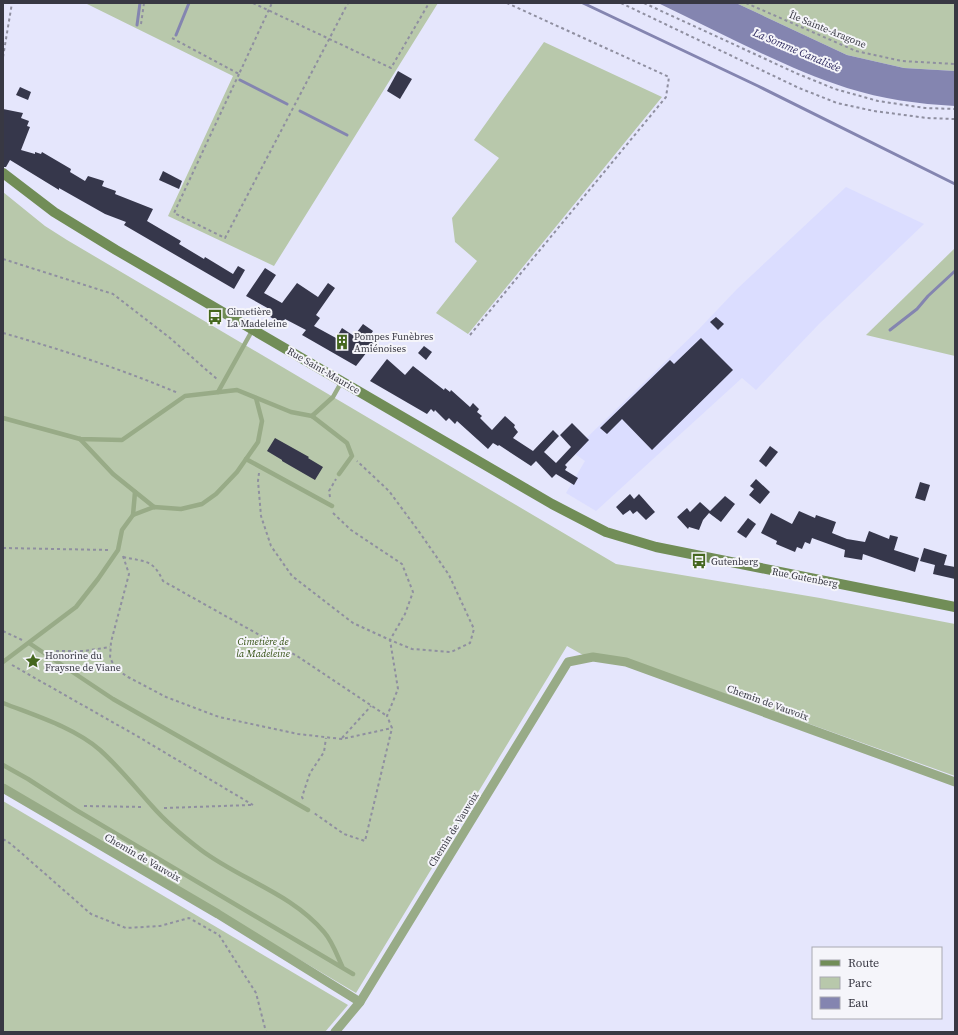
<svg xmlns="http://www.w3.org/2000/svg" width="958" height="1035" viewBox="0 0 958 1035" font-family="'Source Serif 4',serif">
<rect width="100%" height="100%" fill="#e5e6fc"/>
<polygon fill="#dbddff" points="846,187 924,224 819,324 756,390 742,378 596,511 566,493 585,461 572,452 699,329 737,289"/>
<g fill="#b8c8ab">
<polygon points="85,3 438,3 274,266 168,216 233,76"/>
<polygon points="736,3 955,3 955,71 904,68 847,55"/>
<polygon points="544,42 662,97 468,334 436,313 477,261 455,242 452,218 499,158 474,140"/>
<polygon points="3,192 45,226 67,240 616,564 820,598 955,624 955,776 633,661 583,655 567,646 356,993 3,784"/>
<polygon points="955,248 955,356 866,335"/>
<polygon points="3,801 348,1005 325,1032 3,1032"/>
</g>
<path fill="#8485b0" d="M658,3H736L847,55L904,68L955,71V106C918,104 882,99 847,88C782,67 720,32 658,3Z"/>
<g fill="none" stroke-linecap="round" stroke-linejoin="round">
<g stroke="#8485b0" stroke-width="3">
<polyline points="583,3 758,86 955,184"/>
<polyline points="137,25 140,3"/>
<polyline points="176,35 189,3"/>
<polyline points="240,80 287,104"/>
<polyline points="300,111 347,135"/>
<polyline points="890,330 917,309 928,296 955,271"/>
</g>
</g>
<g fill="#36374b">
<polygon points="398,71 412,79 400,99 387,91"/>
<polygon points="20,87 31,92 28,100 16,95"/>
<polygon points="3,109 23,113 21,118 29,121 27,126 30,127 21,150 35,154 35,152 41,154 42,152 71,169 70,172 85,181 88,176 104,181 102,186 116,191 115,194 153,209 147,221 181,241 179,244 204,259 205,257 233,274 238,266 245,270 234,289 124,225 126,222 105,214 59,188 59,190 10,160 6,167 3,167"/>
<polygon points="163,171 182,181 179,189 159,180"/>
<polygon points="265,268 276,275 264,293 282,303 297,283 318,297 328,283 335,288 316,315 320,318 314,326 336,338 342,328 354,336 363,324 373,331 368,339 374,343 356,366 302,335 306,330 285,319 282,324 267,315 271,310 246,296"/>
<polygon points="716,317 724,324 718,330 710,322"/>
<polygon points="701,338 733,370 652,450 622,419 607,434 600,428 670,360 674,364"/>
<polygon points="424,346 432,352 426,360 418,353"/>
<polygon points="387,359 405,375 413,366 444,390 445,388 450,392 451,390 470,407 473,403 479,409 477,412 482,416 480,418 492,430 505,416 515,425 514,427 518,432 513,438 533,451 553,430 559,436 544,452 556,463 571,447 560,435 572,423 589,440 565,465 567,467 565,470 578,478 574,485 556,474 552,478 536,461 531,466 499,445 498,446 493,443 488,449 457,421 455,424 449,418 446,421 435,410 434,412 431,409 427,414 370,381"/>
<polygon points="275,438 309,457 308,458 323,467 315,480 282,461 282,460 267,451"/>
<polygon points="770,446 778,452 766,467 759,461"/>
<polygon points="756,479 770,492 760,504 749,495 754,489 750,486"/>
<polygon points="920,482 930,485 925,501 915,498"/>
<polygon points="630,494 634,499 639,494 655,512 646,520 637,511 633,514 630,510 623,515 616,507"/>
<polygon points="725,496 735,504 721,522 709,513 703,520 699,530 689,527 688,529 677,517 687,508 690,512 700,502 710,511"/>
<polygon points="799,511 815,518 816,515 836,522 832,533 847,539 865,542 869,531 889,539 890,535 898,537 894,550 919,558 915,572 863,554 862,560 844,557 845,550 812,538 810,544 805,542 802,549 797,547 795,552 776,544 777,541 761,533 771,513 792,524"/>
<polygon points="748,518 756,524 746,538 737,532"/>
<polygon points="924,548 947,555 944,565 955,567 955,579 933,574 935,565 920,561"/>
</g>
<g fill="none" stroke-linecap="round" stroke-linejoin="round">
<g stroke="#8f8fa0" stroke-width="2" stroke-dasharray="3 3" stroke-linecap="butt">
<polyline points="253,3 391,68 429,3"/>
<polyline points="621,3 799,88 837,103 874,111 927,118 955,119"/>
<polyline points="644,3 798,74 835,89 878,101 925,108 955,109"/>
<polyline points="746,3 856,51 902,61 955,64"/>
<polyline points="141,24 144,3"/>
<polyline points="172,38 239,74 272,3"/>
<polyline points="3,57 12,3"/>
<polyline points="239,74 174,213 225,238 348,3"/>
<polyline points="3,259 113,294 170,338 218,380"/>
<path d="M3,333C63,350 121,369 178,393"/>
<polyline points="470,335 666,97 669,77 507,3"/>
<polyline points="259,473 258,481 261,516 271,546 292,576 353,623 390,640 398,689 387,716 392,728 365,841 344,834 314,813"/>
<polyline points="330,497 329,491 336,479"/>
<polyline points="333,513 351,530 402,564 413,592 405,614 390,640 412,649 451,652 470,643 474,629 449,575 420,533 389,491 357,461"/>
<polyline points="3,548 109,550"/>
<polyline points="123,556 129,574 111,642 110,658 116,669 128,677 166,697 219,717 298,734 342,739 392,728"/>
<path d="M123,557C145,562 153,559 163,581L297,656L387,716"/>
<polyline points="3,631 22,640"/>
<polyline points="56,651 84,651 110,647"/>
<polyline points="12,665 137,736 253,805"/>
<polyline points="342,738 371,706"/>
<polyline points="303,799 302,797 310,773 324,752 326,738"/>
<polyline points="84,806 144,807"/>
<polyline points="164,808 251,805"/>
<polyline points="3,839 11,844 91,914 126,928 160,926 189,918 219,935 256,993 266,1032"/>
</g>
<g stroke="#98ab87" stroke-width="4.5">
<polyline points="218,392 253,329"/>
<polyline points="312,416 333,397 342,381"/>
<polyline points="3,418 80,439 122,440 185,396 237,390 291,412 312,416 347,443 352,456 339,474"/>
<polyline points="80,439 113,474 154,507"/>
<polyline points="246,459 332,506"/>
<polyline points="133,515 135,492"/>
<polyline points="29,643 113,699 308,810"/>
<polyline points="3,662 76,607 98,579 118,550 122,530 133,515 154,507 181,509 202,504 216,494 237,472 258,442 262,421 256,398"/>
<path d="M3,703C36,716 73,727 100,750C119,767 135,787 152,806C166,822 184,837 201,850C241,880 291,893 324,932C332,941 337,955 342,966"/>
<polyline points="3,765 28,779 76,810 353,974"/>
</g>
<g stroke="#98ab87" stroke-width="9">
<polyline points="3,788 218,914 360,1002"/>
<polyline points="335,1032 360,1002 568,662 593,657 626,662 955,782"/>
</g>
<polyline stroke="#718d57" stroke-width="10" points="3,173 54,212 116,250 552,504 606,532 656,547 955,607"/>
</g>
<defs>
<symbol id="bus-bare" viewBox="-9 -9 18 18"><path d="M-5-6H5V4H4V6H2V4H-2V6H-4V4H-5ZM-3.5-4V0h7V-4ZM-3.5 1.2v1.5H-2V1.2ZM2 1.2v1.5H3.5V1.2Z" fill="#45671e" stroke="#f5f5fa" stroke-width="2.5" paint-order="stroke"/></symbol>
<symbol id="building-bare" viewBox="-9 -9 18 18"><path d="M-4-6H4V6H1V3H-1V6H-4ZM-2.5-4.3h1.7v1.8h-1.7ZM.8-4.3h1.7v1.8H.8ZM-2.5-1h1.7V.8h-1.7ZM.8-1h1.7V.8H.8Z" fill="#45671e" stroke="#f5f5fa" stroke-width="2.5" paint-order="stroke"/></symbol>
<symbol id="sight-bare" viewBox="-9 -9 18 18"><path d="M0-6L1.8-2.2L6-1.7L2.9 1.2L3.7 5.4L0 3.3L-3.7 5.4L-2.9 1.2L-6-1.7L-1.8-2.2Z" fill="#45671e" stroke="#f5f5fa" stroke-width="2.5" paint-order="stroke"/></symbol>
</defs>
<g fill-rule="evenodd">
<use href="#bus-bare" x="204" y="306" width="22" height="22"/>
<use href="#building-bare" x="331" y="331" width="22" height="22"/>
<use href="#bus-bare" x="688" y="550" width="22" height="22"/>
<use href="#sight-bare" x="22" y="650" width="22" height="22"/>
</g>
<g text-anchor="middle" stroke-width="4" stroke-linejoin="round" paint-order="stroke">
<g font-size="10" fill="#383843" stroke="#f5f5fa">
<text transform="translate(828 29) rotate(22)" y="4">Île Sainte-Aragone</text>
<text transform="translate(324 370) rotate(30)" y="4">Rue Saint-Maurice</text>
<text transform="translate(805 577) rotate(11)" y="4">Rue Gutenberg</text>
<text transform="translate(768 702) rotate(20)" y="4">Chemin de Vauvoix</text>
<text transform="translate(453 829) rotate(-58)" y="4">Chemin de Vauvoix</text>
<text transform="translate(143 857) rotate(30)" y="4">Chemin de Vauvoix</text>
</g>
<g font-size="10" fill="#383843" stroke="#f5f5fa" text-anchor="start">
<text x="227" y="315">Cimetière<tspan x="227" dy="12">La Madeleine</tspan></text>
<text x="354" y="340">Pompes Funèbres<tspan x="354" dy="12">Amiénoises</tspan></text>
<text x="711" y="565">Gutenberg</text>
<text x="45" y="659">Honorine du<tspan x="45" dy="12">Fraysne de Viane</tspan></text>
</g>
<g font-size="10" font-style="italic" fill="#355114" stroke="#f5f5fa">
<text x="263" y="645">Cimetière de<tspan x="263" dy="12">la Madeleine</tspan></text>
</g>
<g font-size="11" font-style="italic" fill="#2d295f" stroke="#f5f5fa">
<text transform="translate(797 50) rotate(23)" y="4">La Somme Canalisée</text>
</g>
</g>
<rect width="958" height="1035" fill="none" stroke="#383843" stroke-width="8"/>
<rect x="812" y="947" width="130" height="72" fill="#f5f5fa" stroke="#a9a9b1"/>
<rect x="820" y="960" width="20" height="6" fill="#718d57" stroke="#a9a9b1"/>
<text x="848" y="967" font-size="12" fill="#383843">Route</text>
<rect x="820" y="977" width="20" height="12" fill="#b8c8ab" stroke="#a9a9b1"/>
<text x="848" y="987" font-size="12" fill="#383843">Parc</text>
<rect x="820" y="997" width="20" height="12" fill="#8485b0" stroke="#a9a9b1"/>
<text x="848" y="1007" font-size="12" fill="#383843">Eau</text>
</svg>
